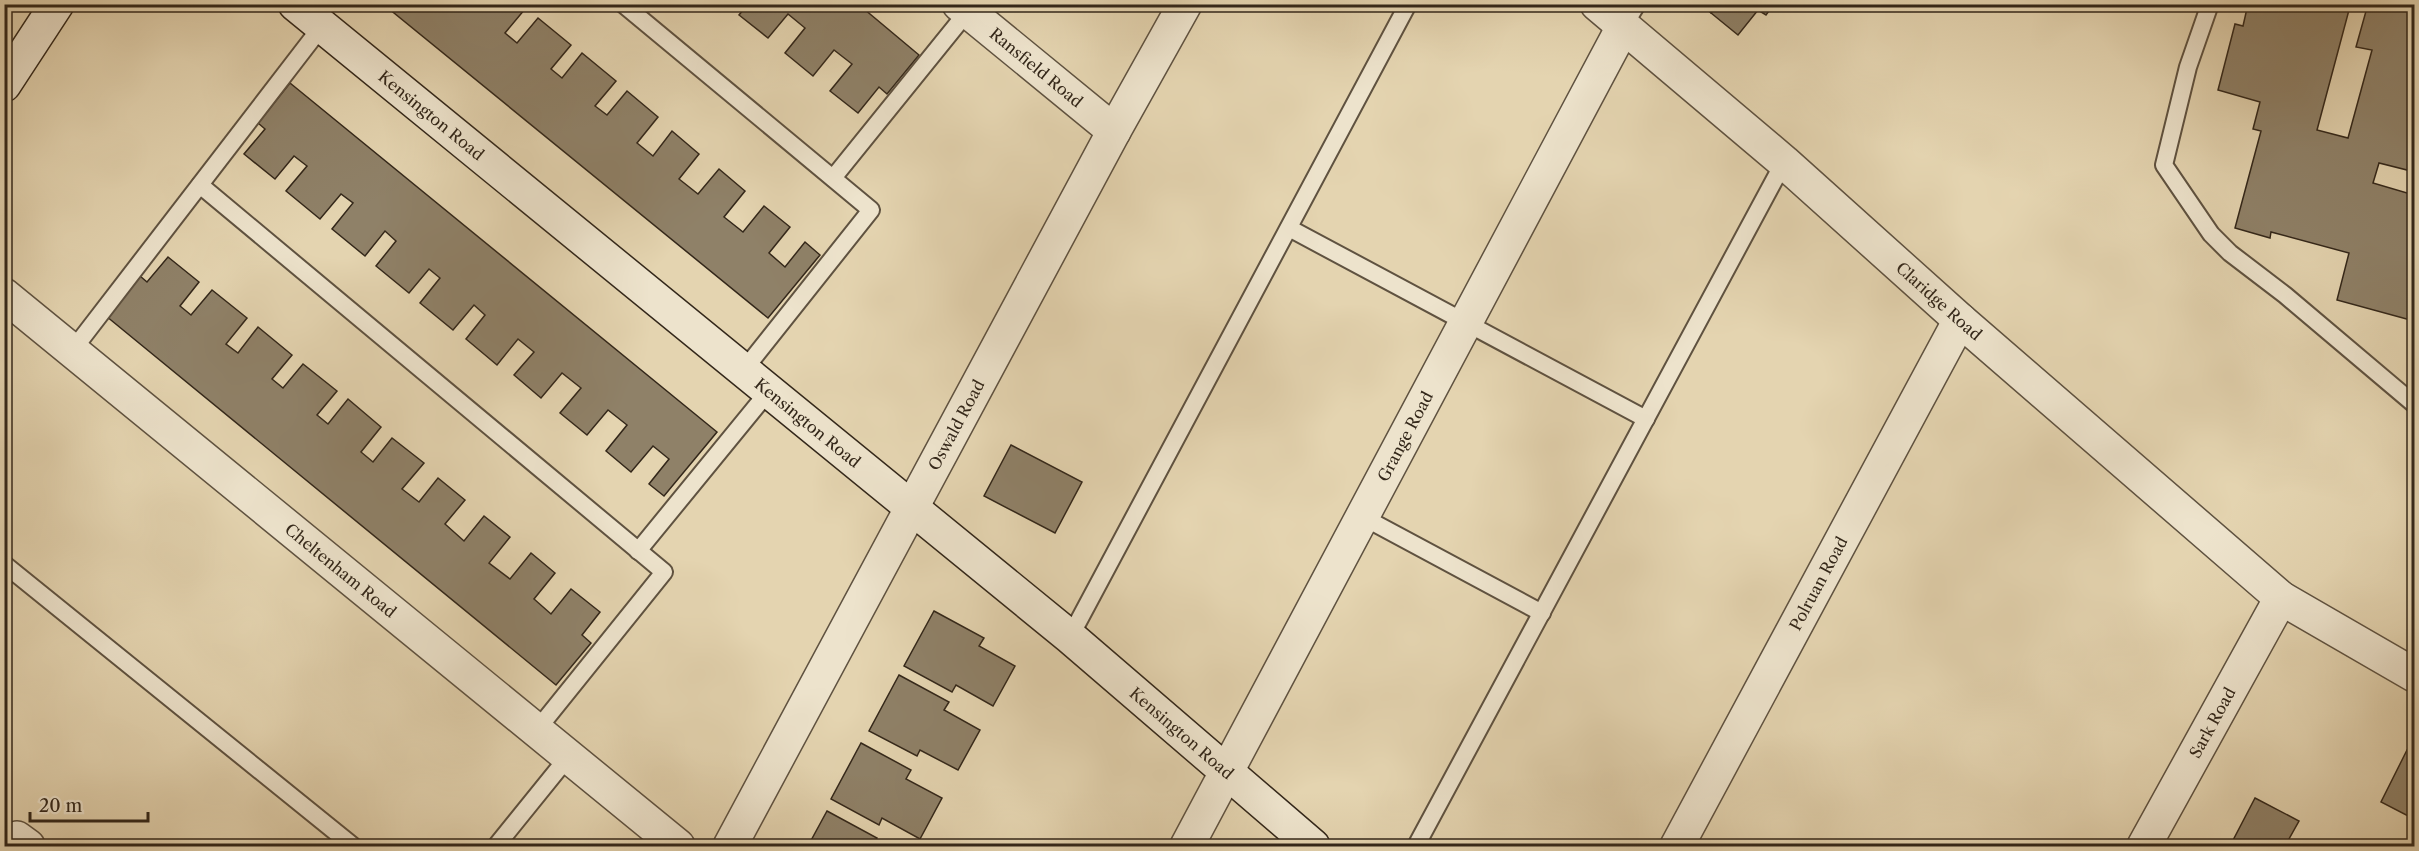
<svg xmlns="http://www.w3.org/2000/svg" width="2419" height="851" viewBox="0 0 2419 851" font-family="'Libre Caslon Text',serif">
<rect width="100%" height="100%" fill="#e4d4b0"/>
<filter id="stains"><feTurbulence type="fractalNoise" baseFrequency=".00333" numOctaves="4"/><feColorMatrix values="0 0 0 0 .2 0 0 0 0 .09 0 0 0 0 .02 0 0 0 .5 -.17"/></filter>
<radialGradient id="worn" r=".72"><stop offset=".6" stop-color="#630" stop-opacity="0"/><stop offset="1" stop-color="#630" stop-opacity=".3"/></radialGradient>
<g fill="#8f8168" stroke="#33271a" stroke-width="1.5">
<polygon points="383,4 468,4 472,8 474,4 520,4 525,9 505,33 517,43 538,18 571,45 551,69 562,78 582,53 616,81 595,106 607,115 627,91 658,117 637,143 653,156 672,131 699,154 679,179 698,194 719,169 745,191 724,217 743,232 764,206 790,227 769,253 785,267 805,242 820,255 768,318"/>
<polygon points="748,4 858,4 919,55 887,94 879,87 858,113 830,91 852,64 834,50 813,76 785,53 805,28 788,14 768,38 739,15"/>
<polygon points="1700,4 1718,4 1711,13"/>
<polygon points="1718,4 1774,4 1766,15 1758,10 1738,35 1711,13"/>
<polygon points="2248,4 2329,4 2349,10 2317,130 2348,138 2372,50 2356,47 2368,4 2414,4 2414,159 2411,171 2379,163 2373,183 2414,195 2414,243 2412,250 2414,251 2414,321 2337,300 2349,253 2271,232 2270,238 2235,228 2261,131 2253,129 2260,102 2218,90 2235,24 2243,26"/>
<polygon points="290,83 717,432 664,496 649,484 669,459 653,446 631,472 606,451 627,425 608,410 587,435 560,413 581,388 562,373 541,398 514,375 534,352 518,339 497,365 466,339 485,315 474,305 453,330 420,303 440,278 429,269 409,293 376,266 396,241 385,231 365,256 332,229 353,203 341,194 320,219 286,191 307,166 294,156 275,179 244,154 265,129 258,123"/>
<polygon points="168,257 199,282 180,306 191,315 212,290 247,318 226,344 238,353 258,327 292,355 272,379 283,388 303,364 337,391 317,415 328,424 348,399 381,427 361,452 373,462 392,438 424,463 402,489 419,502 438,478 465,500 445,524 464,541 484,516 510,537 489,563 510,579 531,553 555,573 534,599 551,614 571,589 600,612 582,635 591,643 556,685 106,316 140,276 147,282"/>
<polygon points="1011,445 1082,482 1055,533 984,496"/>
<polygon points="934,611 984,638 979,646 1015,666 993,706 956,685 952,692 904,666"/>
<polygon points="899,675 949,702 944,710 980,730 958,770 920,750 917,756 869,731"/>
<polygon points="861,743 911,770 906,779 942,798 920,839 882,818 879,825 831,799"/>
<polygon points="2407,750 2414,754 2414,819 2381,802"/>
<polygon points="2255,798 2299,821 2285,846 2230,846"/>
<polygon points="827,811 877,838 872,846 874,846 808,846"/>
</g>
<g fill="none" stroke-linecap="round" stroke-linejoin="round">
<defs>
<g id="lane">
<polyline points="623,4 871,210 743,371"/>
<polyline points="2210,4 2188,67 2164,165 2211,234 2230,253 2285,295 2414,404"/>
<polyline points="1623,27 1637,4"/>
<polyline points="833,178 968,11"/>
<polyline points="200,185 664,572 536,731"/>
<polyline points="1289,228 1646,419"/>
<polyline points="72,351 322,26"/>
<polyline points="1363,517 1542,613"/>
<polyline points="638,551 768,392"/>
<polyline points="4,564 353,846"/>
<polyline points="1070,637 1408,4"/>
<polyline points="496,846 568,757"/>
<polyline points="1416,846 1784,162"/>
</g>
<g id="street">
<path id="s1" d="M959,4L1114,131"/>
<path id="s2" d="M1597,4L1784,162L1960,320L2281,598L2414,675"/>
<path id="s3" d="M4,295L678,846"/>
<polyline points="17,838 28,846"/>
<path id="s4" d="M730,846L1114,131L1185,4"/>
<path id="s5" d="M1187,846L1623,27"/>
<path id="s6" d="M1677,846L1960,320"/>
<path id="s7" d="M2144,846L2281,598"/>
</g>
<g id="secondary">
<path id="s8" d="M295,4L1070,637L1313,846"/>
<polyline points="4,85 57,4"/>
</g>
</defs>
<use href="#lane" stroke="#5f5240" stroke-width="20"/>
<use href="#street" stroke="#5f5240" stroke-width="36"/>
<use href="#secondary" stroke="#33271a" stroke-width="36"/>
<use href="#lane" stroke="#ede3cc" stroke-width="16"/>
<use href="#street" stroke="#ede3cc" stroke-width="33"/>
<use href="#secondary" stroke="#ede3cc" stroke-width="33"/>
</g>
<g text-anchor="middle" stroke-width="5" stroke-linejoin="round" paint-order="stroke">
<g font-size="16" fill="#33271a" stroke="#ede3cc">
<text dy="6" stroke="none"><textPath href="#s1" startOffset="100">Ransfield Road</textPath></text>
<text dy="6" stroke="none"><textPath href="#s8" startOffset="176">Kensington Road</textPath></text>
<text dy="6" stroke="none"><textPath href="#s2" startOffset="453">Claridge Road</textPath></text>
<text dy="6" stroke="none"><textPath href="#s8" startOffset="662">Kensington Road</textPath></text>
<text dy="6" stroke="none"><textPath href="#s4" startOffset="478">Oswald Road</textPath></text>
<text dy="6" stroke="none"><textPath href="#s5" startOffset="464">Grange Road</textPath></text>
<text dy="6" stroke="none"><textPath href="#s3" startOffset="435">Cheltenham Road</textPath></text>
<text dy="6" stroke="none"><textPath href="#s6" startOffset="298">Polruan Road</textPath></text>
<text dy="6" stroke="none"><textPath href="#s7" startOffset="141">Sark Road</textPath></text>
<text dy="6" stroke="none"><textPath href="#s8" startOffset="1148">Kensington Road</textPath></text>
</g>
</g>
<rect width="2419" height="851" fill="none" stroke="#e4d4b0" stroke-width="24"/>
<rect x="6" y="6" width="2407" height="839" fill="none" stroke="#33271a" stroke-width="3"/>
<rect x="12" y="12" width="2395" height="827" fill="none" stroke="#33271a" stroke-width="1.5"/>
<path d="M30 812v9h118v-9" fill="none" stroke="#33271a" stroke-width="3"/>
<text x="39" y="812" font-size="18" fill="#33271a" stroke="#ede3cc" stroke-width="4.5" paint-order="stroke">20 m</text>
<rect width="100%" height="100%" filter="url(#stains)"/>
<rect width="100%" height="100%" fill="url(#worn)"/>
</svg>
